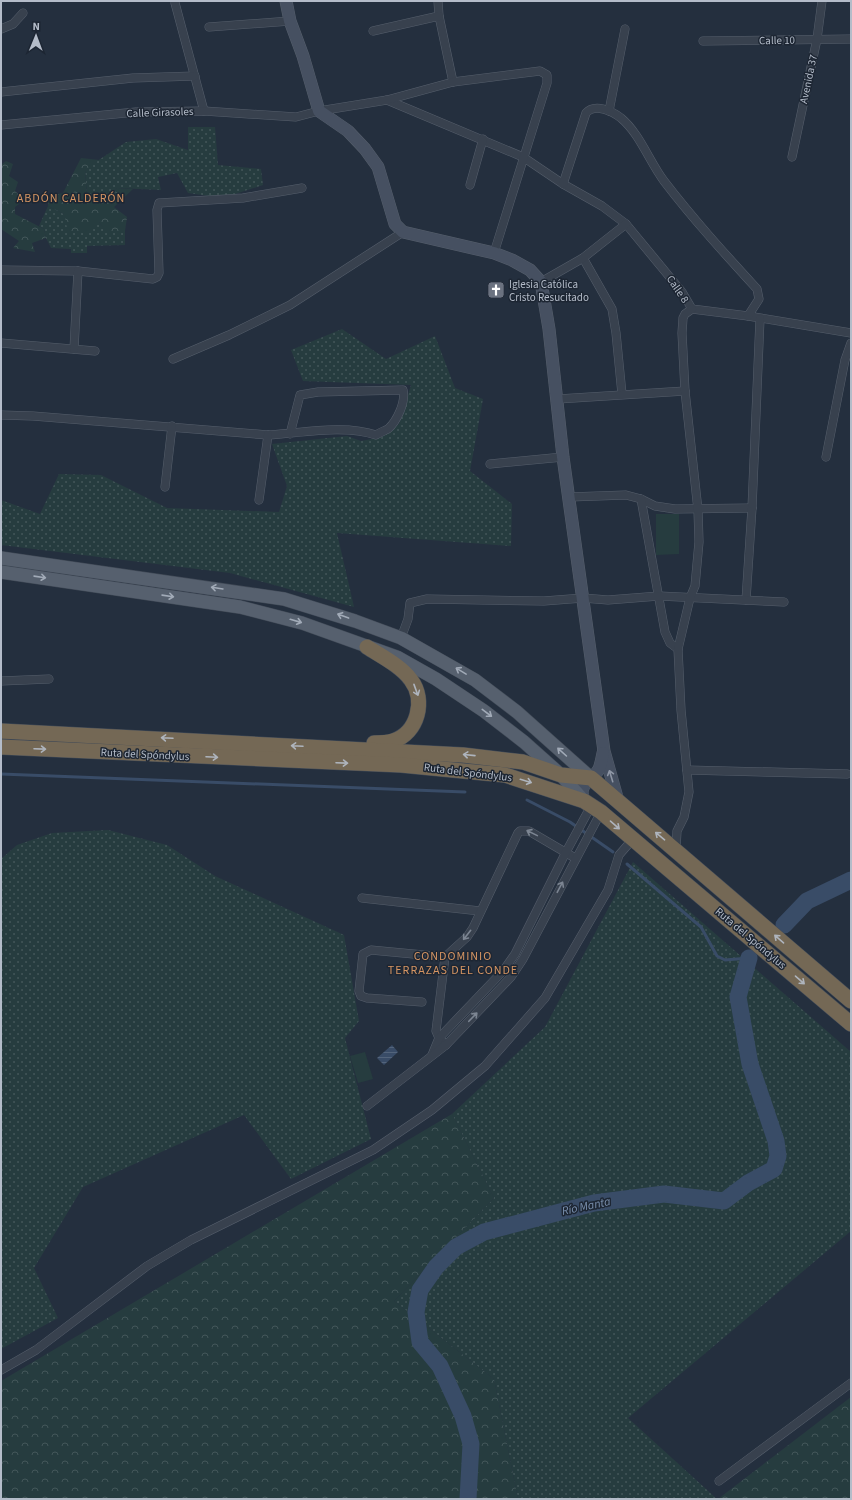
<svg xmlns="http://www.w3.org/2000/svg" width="852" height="1500" viewBox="0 0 852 1500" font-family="'Source Sans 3',sans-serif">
<defs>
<pattern id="grass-dots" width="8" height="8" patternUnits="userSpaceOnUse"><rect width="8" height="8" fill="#263c3f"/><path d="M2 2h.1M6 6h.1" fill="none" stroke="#435659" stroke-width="1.8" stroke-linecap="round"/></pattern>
<pattern id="forest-crowns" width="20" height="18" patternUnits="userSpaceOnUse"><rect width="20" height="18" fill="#263c3f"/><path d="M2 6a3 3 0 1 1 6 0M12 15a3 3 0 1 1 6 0" fill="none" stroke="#435659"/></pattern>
<pattern id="water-rules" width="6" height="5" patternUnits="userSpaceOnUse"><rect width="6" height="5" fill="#394c67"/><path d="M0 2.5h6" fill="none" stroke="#53647b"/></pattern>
</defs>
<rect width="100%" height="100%" fill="#242f3e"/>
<g fill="url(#grass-dots)">
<polygon points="188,127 215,127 218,165 261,169 263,185 223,198 188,193 177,173 158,177 161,190 117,188 99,203 87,195 85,169 126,142 156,139 188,150"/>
<polygon points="48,206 64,214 99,222 106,231 125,231 125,245 87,246 87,253 71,253 71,249 51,248 46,238 44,229 39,226"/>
<polygon points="342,329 386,359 435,336 455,388 483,399 470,471 512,504 511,546 337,533 354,607 230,573 1,545 1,500 40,514 59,474 101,475 167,508 279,512 287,486 272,444 347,436 361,441 382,437 399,424 411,385 303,381 291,350"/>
<polygon points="108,830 167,845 215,876 344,935 359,1021 345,1038 371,1139 291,1179 244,1115 83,1187 34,1268 58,1318 1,1349 1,859 17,845 52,833"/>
<polygon points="633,862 851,1052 851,1231 628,1418 717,1499 518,1499 494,1379 394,1301 494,1198 452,1114 545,1027"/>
</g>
<g fill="url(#forest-crowns)">
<polygon points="81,158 99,160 85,170 87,195 99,203 117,188 133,189 114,207 127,217 125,231 106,232 99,222 87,232 68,232 64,214 48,206 49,196 63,193"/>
<polygon points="6,161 13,164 9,176 18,182 15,191 19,195 19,204 15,207 15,214 44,229 46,238 32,243 35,252 13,248 19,241 1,229 1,165"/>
<polygon points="452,1114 494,1198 394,1301 494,1379 518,1499 1,1499 1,1381"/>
<polygon points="851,1397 851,1499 718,1499"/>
</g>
<g fill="#263c3f">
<polygon points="656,514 679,514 679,554 656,555"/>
<polygon points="365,1052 373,1079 358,1083 350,1056"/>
</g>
<polygon fill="url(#water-rules)" points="392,1045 398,1052 384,1065 377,1058"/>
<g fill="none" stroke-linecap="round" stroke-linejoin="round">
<g stroke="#394c67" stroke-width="3">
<polyline points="1,774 465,792"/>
<polyline points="527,800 570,822 613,852"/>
<polyline points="627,864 701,927 717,956 725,960 749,958"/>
</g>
<g stroke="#394c67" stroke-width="17">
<polyline points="784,925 807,901 851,880"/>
<polyline points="468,1499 471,1444 463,1416 440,1366 420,1342 416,1312 420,1290 436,1267 456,1247 484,1232 594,1203 664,1194 724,1201 748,1183 774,1169 778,1156 776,1141 750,1064 738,997 749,958"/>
</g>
<defs>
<g id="street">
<polyline points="438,1 439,16 453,82"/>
<polyline points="175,3 204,111"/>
<polyline points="209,27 290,21"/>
<polyline points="1,29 13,24 23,13"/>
<polyline points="373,31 439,16"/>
<polyline points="703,41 851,39"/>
<polyline points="1,92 133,78 195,76"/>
<polyline points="387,100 523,157 563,184 602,206 626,224 682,292 692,309 748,316 851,333"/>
<polyline points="609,111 625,29"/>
<polyline points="1,125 136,112 204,111 296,117 319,111 387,100 453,82 540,71 547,75 547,83 494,253"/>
<polyline points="792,157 817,39 822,1"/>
<path d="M563,184L586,113C595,103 612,111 621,118C640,134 649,161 664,181C693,219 725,254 757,289L759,299L748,316"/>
<polyline points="470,185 483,139"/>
<polyline points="583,258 612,309 616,333 622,394"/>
<polyline points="1,270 78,271 153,279 157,277 159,273 157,210 159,203 243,198 302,188"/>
<polyline points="541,282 583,258 626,224"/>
<polyline points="1,343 95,351"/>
<polyline points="74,349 78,271"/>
<polyline points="173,359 229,335 290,305 403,232"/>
<polyline points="558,399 685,391"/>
<path d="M1,415L33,416L268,435C301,433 345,424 376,435C379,433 384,431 388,429C397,421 406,402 403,390L318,392L300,395L290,434"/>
<polyline points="826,457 845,360 851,343"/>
<polyline points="490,464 563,457"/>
<polyline points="165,487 172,426"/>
<polyline points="569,497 626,495 641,499 655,506 675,509 752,508"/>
<polyline points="641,499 665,632 670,643 678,649"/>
<polyline points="259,500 268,435"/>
<polyline points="746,600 752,508 760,319"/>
<polyline points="401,638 408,619 410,603 427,599 544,601 583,598 608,600 659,596 784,602"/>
<polyline points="1,681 49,679"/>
<polyline points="687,770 847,774"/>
<polyline points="676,849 677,831 684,817 689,792 681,710 678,649 690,598 695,586 699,542 698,510 685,391 682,333 683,318 685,314 692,309"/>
<polyline points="362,898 480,911"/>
<polyline points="422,1002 367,998 361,996 359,991 363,954 371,950 445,957"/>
<polyline points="446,1045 439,1038 436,1031 445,957 467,937 473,928 518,833 520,831 529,831 575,858"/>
<polyline points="432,1055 439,1038 503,971 515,954 566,852 591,806"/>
<polyline points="367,1106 446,1045 511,977 523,959 601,812"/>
<polyline points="1,1370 36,1350 147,1266 191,1240 373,1150 432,1110 485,1066 545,998 608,890 619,855 632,840"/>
<polyline points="719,1481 851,1383"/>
</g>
<g id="secondary">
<polyline points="286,1 290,21 303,56 319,111 348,131 365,149 378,167 395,224 403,232 494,253 512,260 530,270 541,282 549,329 563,457 604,751 618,801"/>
<path d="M584,801C577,783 591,783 599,769C601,764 602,758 603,753"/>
</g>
<g id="primary">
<polyline points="1,558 284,599 355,621 401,638 475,680 517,712 591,778"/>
<polyline points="1,572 240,607 302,623 397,657 436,679 484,711 524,742 561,775 584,801"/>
</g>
<g id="highway">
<path d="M367,647C381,656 401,666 411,680C426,700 418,733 393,741C387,743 380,743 374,743"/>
<polyline points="1,731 463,755 523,762 561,775 591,778 851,1001"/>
<polyline points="1,747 401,765 505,775 584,801 601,812 851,1024"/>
</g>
</defs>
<use href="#street" stroke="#565f6c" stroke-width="9"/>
<use href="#secondary" stroke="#565f6c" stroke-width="13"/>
<use href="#primary" stroke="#414a57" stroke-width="14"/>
<use href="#highway" stroke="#434c59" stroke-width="16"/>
<use href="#street" stroke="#38414e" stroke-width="8"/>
<use href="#secondary" stroke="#465061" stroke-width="12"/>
<use href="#primary" stroke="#56606e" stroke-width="13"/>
<use href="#highway" stroke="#746855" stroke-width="15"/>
</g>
<defs><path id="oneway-shaft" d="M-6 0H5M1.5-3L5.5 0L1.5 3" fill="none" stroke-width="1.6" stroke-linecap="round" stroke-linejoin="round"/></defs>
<g stroke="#a1aab7">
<use href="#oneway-shaft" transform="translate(40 577) rotate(8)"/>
<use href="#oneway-shaft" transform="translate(217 588) rotate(-171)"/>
<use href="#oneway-shaft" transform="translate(168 596) rotate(8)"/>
<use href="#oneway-shaft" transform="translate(343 616) rotate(-160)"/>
<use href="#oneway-shaft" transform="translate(296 621) rotate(16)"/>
<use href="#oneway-shaft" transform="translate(461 671) rotate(-149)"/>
<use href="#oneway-shaft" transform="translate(487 713) rotate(37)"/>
<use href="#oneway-shaft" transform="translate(562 752) rotate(-138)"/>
</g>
<g stroke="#aeb4bd">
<use href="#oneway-shaft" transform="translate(416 690) rotate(70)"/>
<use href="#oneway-shaft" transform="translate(167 738) rotate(-177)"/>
<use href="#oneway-shaft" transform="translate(297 746) rotate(-177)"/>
<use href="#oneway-shaft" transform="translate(40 749) rotate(2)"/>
<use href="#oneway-shaft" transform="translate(469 755) rotate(-174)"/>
<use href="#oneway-shaft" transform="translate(212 757) rotate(3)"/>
<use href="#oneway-shaft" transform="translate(342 763) rotate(2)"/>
<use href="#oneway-shaft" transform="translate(526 781) rotate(17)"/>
<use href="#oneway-shaft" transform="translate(615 825) rotate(41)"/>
<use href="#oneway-shaft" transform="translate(660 836) rotate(-140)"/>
<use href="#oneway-shaft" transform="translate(779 939) rotate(-139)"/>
<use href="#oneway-shaft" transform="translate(800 980) rotate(41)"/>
</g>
<use stroke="#8e96a5" href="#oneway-shaft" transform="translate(611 776) rotate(-107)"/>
<g stroke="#7c8592">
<use href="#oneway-shaft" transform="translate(532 833) rotate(-154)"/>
<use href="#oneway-shaft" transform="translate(560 887) rotate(-62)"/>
<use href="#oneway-shaft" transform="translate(467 935) rotate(128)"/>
<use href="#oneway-shaft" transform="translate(473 1017) rotate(-46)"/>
</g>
<defs>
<symbol id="church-square" viewBox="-11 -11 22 22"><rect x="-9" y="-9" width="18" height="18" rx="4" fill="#6b7280" stroke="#1d2633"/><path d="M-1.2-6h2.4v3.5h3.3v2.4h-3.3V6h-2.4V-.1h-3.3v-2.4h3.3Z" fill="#fff"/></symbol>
</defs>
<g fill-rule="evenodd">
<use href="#church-square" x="486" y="280" width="20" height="20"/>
</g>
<g text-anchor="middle" stroke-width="3" stroke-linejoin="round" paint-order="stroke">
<g font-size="11" fill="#b4bcc9" stroke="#1d2633">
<text transform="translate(777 40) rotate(-1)" y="4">Calle 10</text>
<text transform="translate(808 79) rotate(-78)" y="4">Avenida 37</text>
<text transform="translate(160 112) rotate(-2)" y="4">Calle Girasoles</text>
<text transform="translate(678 289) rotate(56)" y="4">Calle 8</text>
<text transform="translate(145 754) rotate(3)" y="4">Ruta del Spóndylus</text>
<text transform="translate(468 772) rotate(7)" y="4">Ruta del Spóndylus</text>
<text transform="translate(751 938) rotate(40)" y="4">Ruta del Spóndylus</text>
</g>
<g font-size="11" fill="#b4bcc9" stroke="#1d2633" text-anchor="start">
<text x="509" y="288">Iglesia Católica<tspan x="509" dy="13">Cristo Resucitado</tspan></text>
</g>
<g font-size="12" letter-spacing="1" fill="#d59563" stroke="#1d2633">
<text x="71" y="202">ABDÓN CALDERÓN</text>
<text x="453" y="960">CONDOMINIO<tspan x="453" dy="14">TERRAZAS DEL CONDE</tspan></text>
</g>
<g font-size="12" font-style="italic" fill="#7c92b1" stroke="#1d2633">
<text transform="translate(586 1206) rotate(-12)" y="4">Río Manta</text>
</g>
</g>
<rect width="852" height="1500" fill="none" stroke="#b4bcc9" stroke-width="4"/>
<g transform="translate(36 36) rotate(1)" stroke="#1d2633" stroke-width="3" paint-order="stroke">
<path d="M0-3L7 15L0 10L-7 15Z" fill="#b4bcc9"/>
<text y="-6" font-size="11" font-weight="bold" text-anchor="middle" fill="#b4bcc9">N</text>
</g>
</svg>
